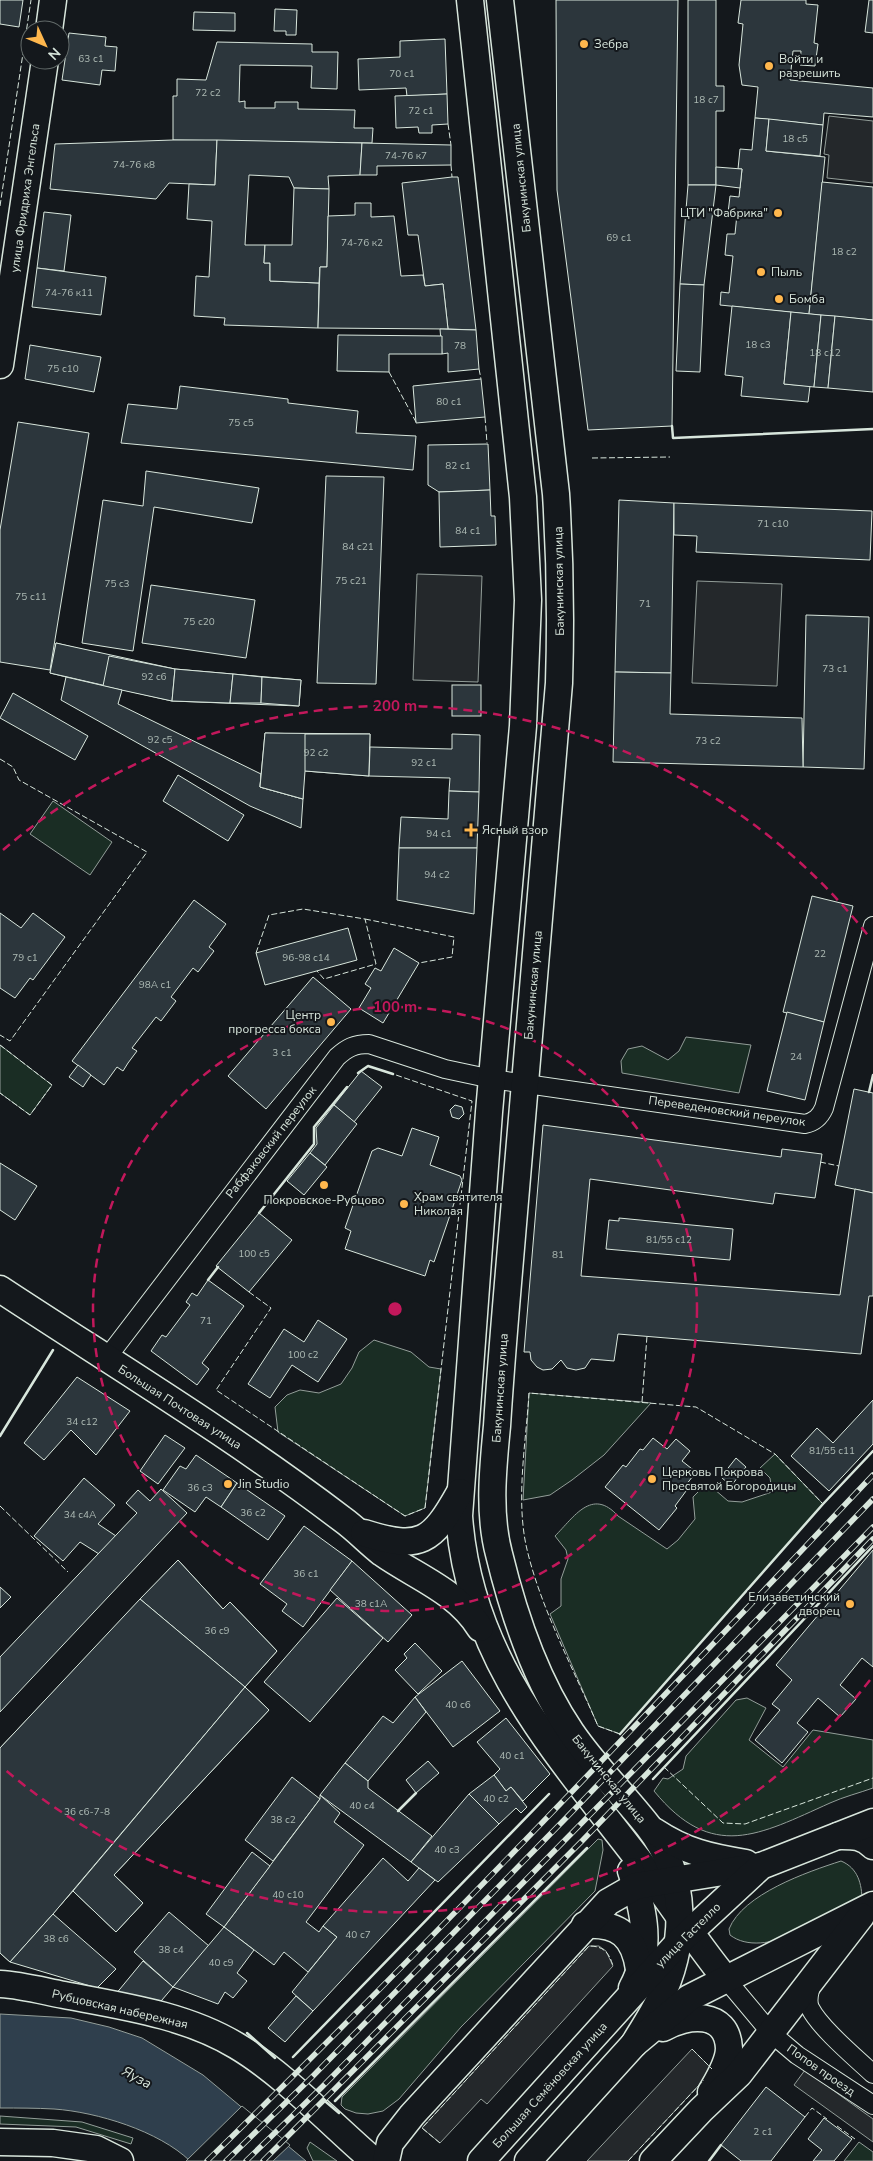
<svg xmlns="http://www.w3.org/2000/svg" width="873" height="2161" viewBox="0 0 873 2161" font-family="'Nunito Sans',sans-serif">
<rect width="100%" height="100%" fill="#14181c"/>
<g fill="#1a2d24" stroke="#939e99">
<polygon points="53,801 112,842 90,875 30,834"/>
<polygon points="686,1037 751,1045 739,1093 622,1073 621,1061 628,1049 642,1046 668,1060 679,1051"/>
<polygon points="0,1045 52,1085 30,1115 0,1093"/>
<polygon points="374,1340 411,1352 429,1367 441,1369 425,1508 405,1516 278,1432 275,1407 287,1395 300,1390 319,1393 341,1384 352,1368 359,1352"/>
<polygon points="529,1393 642,1402 651,1403 604,1455 572,1480 550,1495 523,1500"/>
<path d="M775,1454L823,1504L620,1734L598,1726L550,1614L561,1606V1579L568,1559L566,1550L555,1536C574,1517 592,1487 618,1516L667,1549L678,1540L695,1519L693,1497L707,1483L728,1501L742,1502L772,1492L770,1478L760,1468Z"/>
<path d="M747,1698L766,1708L749,1740L783,1767L813,1730L873,1740V1788C859,1793 843,1797 830,1803C759,1835 712,1862 654,1791L663,1778L668,1779L683,1769L686,1756L736,1700Z"/>
<polygon points="598,1839 602,1840 603,1850 595,1891 461,2027 399,2099 383,2111 368,2114 356,2113 345,2109 341,2105 342,2097"/>
<path d="M841,1861C858,1868 862,1884 862,1901C829,1917 764,1961 730,1935L729,1929C743,1894 807,1872 841,1861Z"/>
<polygon points="0,2116 82,2122 133,2138 131,2144 76,2127 0,2124"/>
<polygon points="310,2142 337,2161 313,2161 307,2148"/>
<polygon points="859,2142 873,2152 873,2161 844,2161"/>
</g>
<g fill="#24282b" stroke="#939e99">
<polygon points="829,116 873,121 873,183 827,178 829,155 824,154"/>
<polygon points="417,574 482,576 478,682 413,680"/>
<polygon points="697,581 782,584 777,686 692,683"/>
<polygon points="589,1946 599,1946 606,1951 613,1966 487,2104 481,2099 440,2143 422,2128"/>
<polygon points="692,2049 713,2070 628,2161 587,2161"/>
<polygon points="805,2070 873,2119 873,2142 794,2085"/>
</g>
<path fill="#2f3f4d" stroke="#939e99" d="M0,2014L71,2018L109,2027L142,2038L203,2075L306,2161H190C159,2131 97,2112 54,2109C36,2108 18,2108 0,2108Z"/>
<polygon fill="#14181c" stroke="#939e99" points="242,2106 290,2145 273,2161 186,2161"/>
<g fill="#2c363c" stroke="#d8e6dc">
<polygon points="0,0 23,0 19,27 0,24"/>
<polygon points="556,0 678,0 672,426 588,430 557,190"/>
<polygon points="688,0 716,0 716,86 724,86 724,111 716,111 716,185 688,185"/>
<polygon points="741,0 806,0 806,4 818,5 814,43 818,44 815,66 800,65 801,51 793,51 790,80 873,88 873,117 824,113 823,125 755,118 758,87 742,85 739,65 743,24 738,23"/>
<polygon points="869,0 873,0 873,33 865,32"/>
<polygon points="275,9 297,10 296,35 286,35 286,31 274,31"/>
<polygon points="194,12 235,13 235,31 193,30"/>
<polygon points="69,33 106,37 105,46 117,47 115,71 102,70 100,85 62,80"/>
<polygon points="445,39 447,94 407,96 406,88 359,90 358,59 400,57 400,41"/>
<polygon points="217,42 312,44 312,52 338,52 337,89 311,88 312,66 240,65 239,102 245,101 245,108 275,108 275,102 298,102 298,109 355,110 354,128 373,128 372,143 173,140 173,96 177,96 177,79 206,80"/>
<polygon points="447,94 448,124 432,125 432,133 419,133 418,127 396,128 395,96"/>
<polygon points="755,118 769,119 766,151 825,157 809,314 720,305 721,292 729,293 733,256 725,255 727,234 735,234 737,214 728,213 730,196 739,197 742,169 738,169 740,149 752,150"/>
<polygon points="769,119 823,125 820,156 766,151"/>
<polygon points="173,140 217,140 215,185 169,183 156,199 50,189 55,144"/>
<polygon points="217,140 362,143 360,175 328,176 329,189 294,188 289,177 249,175 245,245 265,245 264,263 270,263 270,281 319,283 318,328 224,325 225,318 194,316 196,276 209,277 212,221 187,219 189,184 215,185"/>
<polygon points="362,143 451,145 451,165 377,166 377,175 360,175"/>
<polygon points="716,167 742,169 740,188 716,185"/>
<polygon points="452,177 458,177 476,330 448,329 443,284 425,286 418,235 408,235 402,183"/>
<polygon points="822,182 873,187 873,320 809,314"/>
<polygon points="688,185 716,185 704,285 680,284"/>
<polygon points="294,188 329,189 327,267 320,267 319,283 270,281 270,263 264,263 265,245 292,245"/>
<polygon points="355,203 371,203 371,217 394,216 401,276 423,275 425,286 443,284 448,329 318,328 320,267 327,267 328,216 355,215"/>
<polygon points="44,212 71,215 64,271 37,268"/>
<polygon points="37,268 106,277 101,315 32,307"/>
<polygon points="680,284 704,285 700,372 676,371"/>
<polygon points="732,306 791,312 784,384 810,386 808,402 741,396 743,377 725,375"/>
<polygon points="791,312 821,315 814,387 784,384"/>
<polygon points="821,315 835,316 828,388 814,387"/>
<polygon points="835,316 873,320 873,392 828,388"/>
<polygon points="440,329 476,330 479,369 448,372 448,353 442,354"/>
<polygon points="338,335 442,336 442,354 389,354 389,372 337,371"/>
<polygon points="30,345 101,357 94,392 25,379"/>
<polygon points="481,379 485,417 416,423 413,386"/>
<polygon points="180,386 288,399 288,403 358,411 356,433 416,436 413,470 121,443 128,404 177,409"/>
<polygon points="18,422 89,433 50,670 0,662 0,530"/>
<polygon points="488,444 490,490 439,492 428,485 428,445"/>
<polygon points="146,471 259,488 252,523 154,507 133,651 82,643 103,500 143,506"/>
<polygon points="326,476 384,477 376,684 317,683"/>
<polygon points="490,490 491,516 495,516 496,545 440,547 439,492"/>
<polygon points="619,500 674,503 671,673 615,672"/>
<polygon points="674,503 872,511 870,560 696,552 697,536 674,535"/>
<polygon points="151,585 255,600 246,658 142,643"/>
<polygon points="806,615 869,617 864,769 803,767"/>
<polygon points="56,643 109,656 103,686 50,673"/>
<polygon points="56,643 175,669 301,680 299,706 172,701 50,673"/>
<polygon points="109,656 175,669 172,701 103,686"/>
<polygon points="175,669 233,674 230,703 172,701"/>
<polygon points="615,672 671,673 670,714 802,718 803,767 613,762"/>
<polygon points="233,674 262,677 261,703 230,703"/>
<polygon points="66,677 122,690 118,704 261,774 260,787 303,799 301,828 250,806 61,700"/>
<polygon points="262,677 301,680 299,706 261,703"/>
<rect x="452" y="685" width="29" height="31"/>
<polygon points="13,693 88,736 75,760 0,718"/>
<polygon points="265,733 305,734 303,799 260,787"/>
<polygon points="265,733 370,734 369,776 305,771 303,799 260,787"/>
<polygon points="305,734 370,734 369,776 305,771"/>
<polygon points="452,734 480,735 479,792 449,791 450,778 369,776 370,747 452,749"/>
<polygon points="178,775 244,815 228,841 163,801"/>
<polygon points="449,791 479,792 477,848 399,848 401,817 448,819"/>
<polygon points="399,848 477,848 474,914 397,900"/>
<polygon points="812,896 853,906 824,1022 783,1012"/>
<polygon points="194,900 226,924 209,947 214,951 198,972 193,968 171,997 176,1001 161,1021 156,1017 132,1048 137,1051 128,1063 123,1071 117,1067 104,1085 72,1061"/>
<polygon points="0,913 21,928 33,913 65,937 33,980 30,978 15,998 0,988"/>
<polygon points="348,928 357,960 265,985 256,953"/>
<polygon points="394,948 419,963 383,1023 359,1008 371,988 365,984 375,968 381,971"/>
<polygon points="313,977 351,1009 266,1109 228,1076"/>
<polygon points="787,1012 824,1022 805,1100 767,1091"/>
<polygon points="78,1065 91,1075 83,1087 69,1077"/>
<polygon points="361,1071 382,1087 354,1122 334,1105"/>
<polygon points="854,1089 873,1093 873,1193 835,1185"/>
<polygon points="334,1105 357,1124 325,1165 310,1153 317,1144 316,1128"/>
<polygon points="455,1105 462,1107 464,1114 459,1119 452,1117 450,1110"/>
<polygon points="543,1125 781,1157 782,1149 822,1154 815,1198 775,1193 773,1204 590,1179 581,1276 840,1295 855,1189 873,1193 873,1296 869,1296 861,1354 618,1334 614,1361 591,1359 585,1368 576,1370 567,1368 561,1360 552,1369 543,1370 537,1367 531,1360 530,1352 524,1352"/>
<polygon points="412,1128 439,1137 430,1165 460,1176 462,1180 434,1262 430,1260 425,1276 345,1249 351,1231 345,1228 372,1151 378,1148 402,1156"/>
<polygon points="310,1153 327,1167 304,1195 287,1181"/>
<polygon points="0,1163 37,1186 15,1220 0,1210"/>
<polygon points="259,1213 292,1240 249,1292 216,1266"/>
<polygon points="619,1218 733,1229 730,1260 606,1249 609,1220 619,1221"/>
<polygon points="208,1280 244,1306 202,1363 209,1369 197,1385 151,1351 162,1335 166,1337 190,1305 186,1302 192,1293 197,1296"/>
<polygon points="318,1320 347,1339 318,1382 292,1365 270,1398 248,1384 284,1329 304,1342"/>
<polygon points="77,1377 130,1411 96,1455 71,1430 44,1460 24,1443"/>
<polygon points="873,1400 873,1444 829,1491 791,1456 817,1428 833,1443"/>
<polygon points="165,1435 185,1448 158,1484 140,1471"/>
<polygon points="653,1438 667,1449 676,1439 690,1451 682,1461 696,1472 686,1485 689,1487 675,1506 677,1508 659,1530 605,1487 623,1465 626,1467 640,1449 643,1450"/>
<polygon points="196,1455 237,1483 221,1507 206,1497 195,1512 163,1490 180,1466 186,1469"/>
<polygon points="736,1458 746,1467 731,1486 721,1477"/>
<polygon points="84,1478 115,1505 98,1524 116,1536 99,1554 80,1542 63,1561 34,1536"/>
<polygon points="237,1483 285,1516 268,1540 221,1507"/>
<polygon points="161,1489 187,1513 0,1712 0,1657 137,1513 126,1503 138,1490 150,1501"/>
<polygon points="304,1526 352,1561 303,1627 282,1611 287,1604 260,1584"/>
<polygon points="873,1550 873,1667 862,1658 840,1685 856,1699 840,1717 818,1698 797,1723 808,1732 782,1763 755,1740 780,1710 772,1704 792,1680 776,1665"/>
<polygon points="178,1560 223,1609 230,1602 277,1651 245,1687 269,1710 114,1875 143,1903 116,1932 73,1891 10,1962 0,1953 0,1748"/>
<polygon points="178,1560 223,1609 230,1602 277,1651 245,1687 140,1599"/>
<polygon points="352,1561 412,1615 388,1642 330,1590"/>
<polygon points="0,1587 11,1597 0,1608"/>
<polygon points="337,1598 383,1638 310,1722 264,1682"/>
<polygon points="140,1599 245,1687 53,1914 10,1962 0,1953 0,1748"/>
<polygon points="415,1643 442,1671 418,1694 395,1670 407,1658 404,1654"/>
<polygon points="462,1661 500,1711 453,1747 415,1697"/>
<polygon points="245,1687 269,1710 114,1875 143,1903 116,1932 73,1891"/>
<polygon points="415,1697 426,1712 368,1781 345,1763 383,1716 393,1723"/>
<polygon points="506,1718 550,1774 523,1801 511,1787 506,1791 494,1775 500,1769 477,1742"/>
<polygon points="428,1761 439,1773 416,1793 406,1780"/>
<polygon points="345,1763 368,1781 368,1788 432,1836 411,1862 320,1795"/>
<polygon points="494,1775 506,1791 511,1787 527,1807 521,1813 516,1808 499,1824 469,1794"/>
<polygon points="292,1777 320,1799 273,1861 245,1840"/>
<polygon points="469,1794 499,1824 438,1882 411,1862"/>
<polygon points="320,1795 340,1813 334,1822 364,1845 306,1922 319,1932 323,1926 337,1937 308,1972 284,1952 274,1965 224,1927 320,1799"/>
<polygon points="252,1852 270,1866 224,1927 206,1914"/>
<polygon points="383,1858 408,1881 419,1868 435,1880 313,2011 292,1992 337,1937 323,1926"/>
<polygon points="169,1912 209,1946 173,1987 134,1952"/>
<polygon points="53,1914 116,1969 97,1988 10,1962"/>
<polygon points="224,1927 254,1950 237,1973 247,1981 233,1998 225,1992 218,2004 173,1987"/>
<polygon points="143,1961 173,1987 156,2007 115,1995"/>
<polygon points="296,1996 313,2011 285,2042 268,2028"/>
<polygon points="766,2087 805,2117 771,2161 741,2161 721,2145"/>
<polygon points="824,2118 852,2139 834,2161 813,2161 822,2150 808,2139"/>
</g>
<g fill="none" stroke-linecap="round" stroke-linejoin="round">
<defs>
<g id="street">
<path d="M106,1359L337,1057C347,1048 354,1044 369,1044L445,1069L492,1079L805,1124C815,1122 820,1117 824,1108L873,926"/>
<polyline points="725,1978 771,2033 797,2055 873,2105"/>
<path d="M813,1981C810,1989 806,1999 810,2008C820,2028 856,2058 873,2074"/>
</g>
<g id="secondary">
<path d="M470,0L523,497L528,600L523,726L489,1112L459,1516C469,1659 556,1752 638,1859C668,1899 694,1940 725,1978"/>
<path d="M500,0L556,494C560,557 561,620 559,683C541,883 524,1083 508,1283C504,1330 500,1378 497,1426C493,1467 488,1513 499,1554C514,1616 535,1679 571,1732C594,1766 623,1794 648,1826C689,1878 687,1944 659,2001C652,2016 642,2030 634,2044"/>
<polyline points="49,30 53,0"/>
<polyline points="0,365 45,60"/>
<path d="M0,1289C114,1364 233,1436 342,1519C356,1529 368,1542 382,1553C416,1577 457,1591 480,1628"/>
<path d="M364,1533C421,1551 432,1542 460,1492"/>
<path d="M654,1831C686,1852 709,1857 746,1863"/>
<path d="M838,1836C852,1836 862,1835 873,1846"/>
<path d="M631,1871C644,1910 653,1950 632,1988"/>
<path d="M585,1925C619,1923 634,1936 639,1969"/>
<path d="M0,1984C21,1985 43,1991 64,1995C122,2006 186,2015 237,2046C284,2074 332,2125 374,2161"/>
<path d="M663,2028C687,2014 727,2010 729,2048C729,2063 718,2080 711,2092"/>
<polyline points="0,2142 53,2143 96,2149 120,2161"/>
<polyline points="386,2161 390,2143 412,2115 608,1902 636,1886 760,1866"/>
<polyline points="481,2161 679,1942 761,1866 873,1822"/>
<polyline points="528,2161 634,2044 689,1998 873,1905"/>
<polyline points="653,2161 701,2110 739,2074 861,1916"/>
</g>
</defs>
<use href="#street" stroke="#d8e6dc" stroke-width="20"/>
<use href="#secondary" stroke="#d8e6dc" stroke-width="29"/>
<use href="#street" stroke="#14181c" stroke-width="18"/>
<use href="#secondary" stroke="#14181c" stroke-width="26"/>
<defs>
<g id="rail">
<path d="M207,2161C435,1938 654,1707 873,1475"/>
<polyline points="226,2161 312,2077 566,1818 873,1499"/>
<polyline points="246,2161 322,2087 873,1527"/>
<polyline points="263,2161 582,1841 873,1539"/>
</g>
</defs>
<use href="#rail" stroke="#d8e6dc" stroke-width="5.5"/>
<use href="#rail" stroke="#14181c" stroke-width="4" stroke-dasharray="11" stroke-linecap="butt"/>
<g stroke="#d8e6dc" stroke-width="1" stroke-dasharray="6 2.5" stroke-linecap="butt">
<polyline points="448,124 451,145"/>
<polyline points="451,165 452,177"/>
<polyline points="0,206 31,0"/>
<polyline points="479,369 481,379"/>
<polyline points="389,372 416,422"/>
<polyline points="485,417 487,443"/>
<polyline points="592,458 670,457"/>
<polyline points="0,759 13,767 19,780 147,852 10,1041 0,1035"/>
<polyline points="365,919 454,937 452,957 419,963"/>
<polyline points="256,953 269,915 303,909 365,919 376,964 324,979 317,971"/>
<polyline points="0,1045 52,1085 30,1115 0,1093"/>
<polyline points="820,1162 839,1166"/>
<polyline points="249,1292 271,1308 216,1390 405,1516 425,1508 472,1101 393,1074"/>
<polyline points="642,1402 647,1336"/>
<polyline points="0,1506 68,1572"/>
<path d="M620,1734L598,1726C574,1670 539,1605 526,1545C516,1497 526,1442 529,1393L696,1407L775,1454L823,1504"/>
<polyline points="664,1767 723,1823 745,1824 873,1778"/>
<polyline points="692,2049 712,2069"/>
<polyline points="805,2117 812,2108 827,2119"/>
<polyline points="837,2126 855,2139"/>
<path d="M440,2143L422,2128L589,1946C603,1946 609,1952 613,1966"/>
<polyline points="628,2161 704,2080"/>
</g>
<g stroke="#d8e6dc" stroke-width="2.5">
<polyline points="672,426 673,438 873,429"/>
<polyline points="358,1073 368,1066 393,1074"/>
<polyline points="869,1092 873,1075"/>
<polyline points="259,1213 314,1144 314,1127 347,1087"/>
<polyline points="208,1280 218,1267"/>
<polyline points="0,1436 53,1350"/>
<polyline points="620,1734 823,1504 873,1451"/>
<polyline points="653,1779 873,1546"/>
<polyline points="398,1811 416,1793"/>
<polyline points="247,2033 275,2058"/>
<polyline points="293,2057 549,1794"/>
<polyline points="335,2101 587,1848"/>
<polyline points="326,2102 339,2113"/>
<polyline points="709,2161 721,2145"/>
</g>
</g>
<g fill="none" stroke="#c2185b" stroke-width="2.5" stroke-dasharray="9 6">
<circle cx="395" cy="1309" r="302"/>
<path d="M870 1680A603 603 0 0 1 3 1768M3 850A603 603 0 0 1 870 938"/>
</g>
<g fill="#ffb74d" stroke="#14181c" stroke-width="2">
<circle cx="584" cy="44" r="5"/>
<circle cx="769" cy="66" r="5"/>
<circle cx="778" cy="213" r="5"/>
<circle cx="761" cy="272" r="5"/>
<circle cx="779" cy="299" r="5"/>
<path d="M468.5 822.5h5v5h5v5h-5v5h-5v-5h-5v-5h5z"/>
<circle cx="331" cy="1022" r="5"/>
<circle cx="324" cy="1185" r="5"/>
<circle cx="404" cy="1204" r="5"/>
<circle cx="652" cy="1479" r="5"/>
<circle cx="228" cy="1484" r="5"/>
<circle cx="850" cy="1604" r="5"/>
</g>
<g text-anchor="middle" stroke-width="4" stroke-linejoin="round" paint-order="stroke">
<g font-size="10" fill="#adbab4">
<text x="91" y="62">63 с1</text>
<text x="402" y="77">70 с1</text>
<text x="208" y="96">72 с2</text>
<text x="706" y="103">18 с7</text>
<text x="421" y="114">72 с1</text>
<text x="795" y="142">18 с5</text>
<text x="406" y="159">74-76 к7</text>
<text x="134" y="168">74-76 к8</text>
<text x="619" y="241">69 с1</text>
<text x="362" y="246">74-76 к2</text>
<text x="844" y="255">18 с2</text>
<text x="69" y="296">74-76 к11</text>
<text x="758" y="348">18 с3</text>
<text x="460" y="349">78</text>
<text x="825" y="356">18 с12</text>
<text x="63" y="372">75 с10</text>
<text x="449" y="405">80 с1</text>
<text x="241" y="426">75 с5</text>
<text x="458" y="469">82 с1</text>
<text x="773" y="527">71 с10</text>
<text x="468" y="534">84 с1</text>
<text x="358" y="550">84 с21</text>
<text x="351" y="584">75 с21</text>
<text x="117" y="587">75 c3</text>
<text x="31" y="600">75 с11</text>
<text x="645" y="607">71</text>
<text x="199" y="625">75 с20</text>
<text x="835" y="672">73 с1</text>
<text x="154" y="680">92 c6</text>
<text x="160" y="743">92 c5</text>
<text x="708" y="744">73 с2</text>
<text x="316" y="756">92 c2</text>
<text x="424" y="766">92 с1</text>
<text x="439" y="837">94 с1</text>
<text x="437" y="878">94 с2</text>
<text x="820" y="957">22</text>
<text x="25" y="961">79 с1</text>
<text x="306" y="961">96-98 с14</text>
<text x="155" y="988">98А с1</text>
<text x="282" y="1056">3 с1</text>
<text x="796" y="1060">24</text>
<text x="669" y="1243">81/55 с12</text>
<text x="254" y="1257">100 с5</text>
<text x="558" y="1258">81</text>
<text x="206" y="1324">71</text>
<text x="303" y="1358">100 c2</text>
<text x="82" y="1425">34 с12</text>
<text x="832" y="1454">81/55 с11</text>
<text x="200" y="1491">36 с3</text>
<text x="253" y="1516">36 с2</text>
<text x="80" y="1518">34 с4А</text>
<text x="306" y="1577">36 с1</text>
<text x="371" y="1607">38 с1А</text>
<text x="217" y="1634">36 c9</text>
<text x="458" y="1708">40 с6</text>
<text x="512" y="1759">40 с1</text>
<text x="496" y="1802">40 с2</text>
<text x="362" y="1809">40 с4</text>
<text x="87" y="1815">36 с6-7-8</text>
<text x="283" y="1823">38 с2</text>
<text x="447" y="1853">40 с3</text>
<text x="288" y="1898">40 с10</text>
<text x="358" y="1938">40 с7</text>
<text x="56" y="1942">38 с6</text>
<text x="171" y="1953">38 с4</text>
<text x="221" y="1966">40 c9</text>
<text x="763" y="2135">2 с1</text>
</g>
<g font-size="12" fill="#d8e6dc" stroke="#14181c" text-anchor="start">
<text x="594" y="48">Зебра</text>
<text x="779" y="63">Войти и<tspan x="779" dy="14">разрешить</tspan></text>
<text x="768" y="217" text-anchor="end">ЦТИ "Фабрика"</text>
<text x="771" y="276">Пыль</text>
<text x="789" y="303">Бомба</text>
<text x="482" y="834">Ясный взор</text>
<text x="321" y="1019" text-anchor="end">Центр<tspan x="321" dy="14">прогресса бокса</tspan></text>
<text x="414" y="1201">Храм святителя<tspan x="414" dy="14">Николая</tspan></text>
<text x="324" y="1204" text-anchor="middle">Покровское-Рубцово</text>
<text x="662" y="1476">Церковь Покрова<tspan x="662" dy="14">Пресвятой Богородицы</tspan></text>
<text x="238" y="1488">Jin Studio</text>
<text x="840" y="1601" text-anchor="end">Елизаветинский<tspan x="840" dy="14">дворец</tspan></text>
</g>
<g font-size="12" fill="#d8e6dc" stroke="#14181c">
<text transform="translate(521 178) rotate(-96)" y="4">Бакунинская улица</text>
<text transform="translate(25 198) rotate(-82)" y="4">улица Фридриха Энгельса</text>
<text transform="translate(559 581) rotate(-91)" y="4">Бакунинская улица</text>
<text transform="translate(533 985) rotate(-85)" y="4">Бакунинская улица</text>
<text transform="translate(727 1111) rotate(8)" y="4">Переведеновский переулок</text>
<text transform="translate(271 1142) rotate(-52)" y="4">Рабфаковский переулок</text>
<text transform="translate(500 1388) rotate(-86)" y="4">Бакунинская улица</text>
<text transform="translate(180 1407) rotate(33)" y="4">Большая Почтовая улица</text>
<text transform="translate(609 1779) rotate(51)" y="4">Бакунинская улица</text>
<text transform="translate(688 1935) rotate(-45)" y="4">улица Гастелло</text>
<text transform="translate(120 2009) rotate(13)" y="4">Рубцовская набережная</text>
<text transform="translate(821 2070) rotate(35)" y="4">Попов проезд</text>
<text transform="translate(550 2085) rotate(-48)" y="4">Большая Семёновская улица</text>
</g>
<g font-size="14" font-style="italic" fill="#d8e6dc" stroke="#14181c">
<text transform="translate(137 2077) rotate(28)" y="5">Яуза</text>
</g>
</g>
<circle cx="395" cy="1309" r="8" fill="#c2185b" stroke="#14181c" stroke-width="2.5"/>
<g font-size="15" text-anchor="middle" font-weight="bold" fill="#c2185b" stroke="#14181c" stroke-width="4" stroke-linejoin="round" paint-order="stroke">
<text x="395" y="711">200 m</text>
<text x="395" y="1012">100 m</text>
</g>
<g transform="translate(45 45) rotate(134)"><circle r="24" fill="#14181c" stroke="#626a69"/>
<path d="M0-4L9 19L0 12L-9 19Z" fill="#ffb74d"/>
<text y="-8" font-size="14" font-weight="bold" text-anchor="middle" fill="#d8e6dc">N</text>
</g>
</svg>
